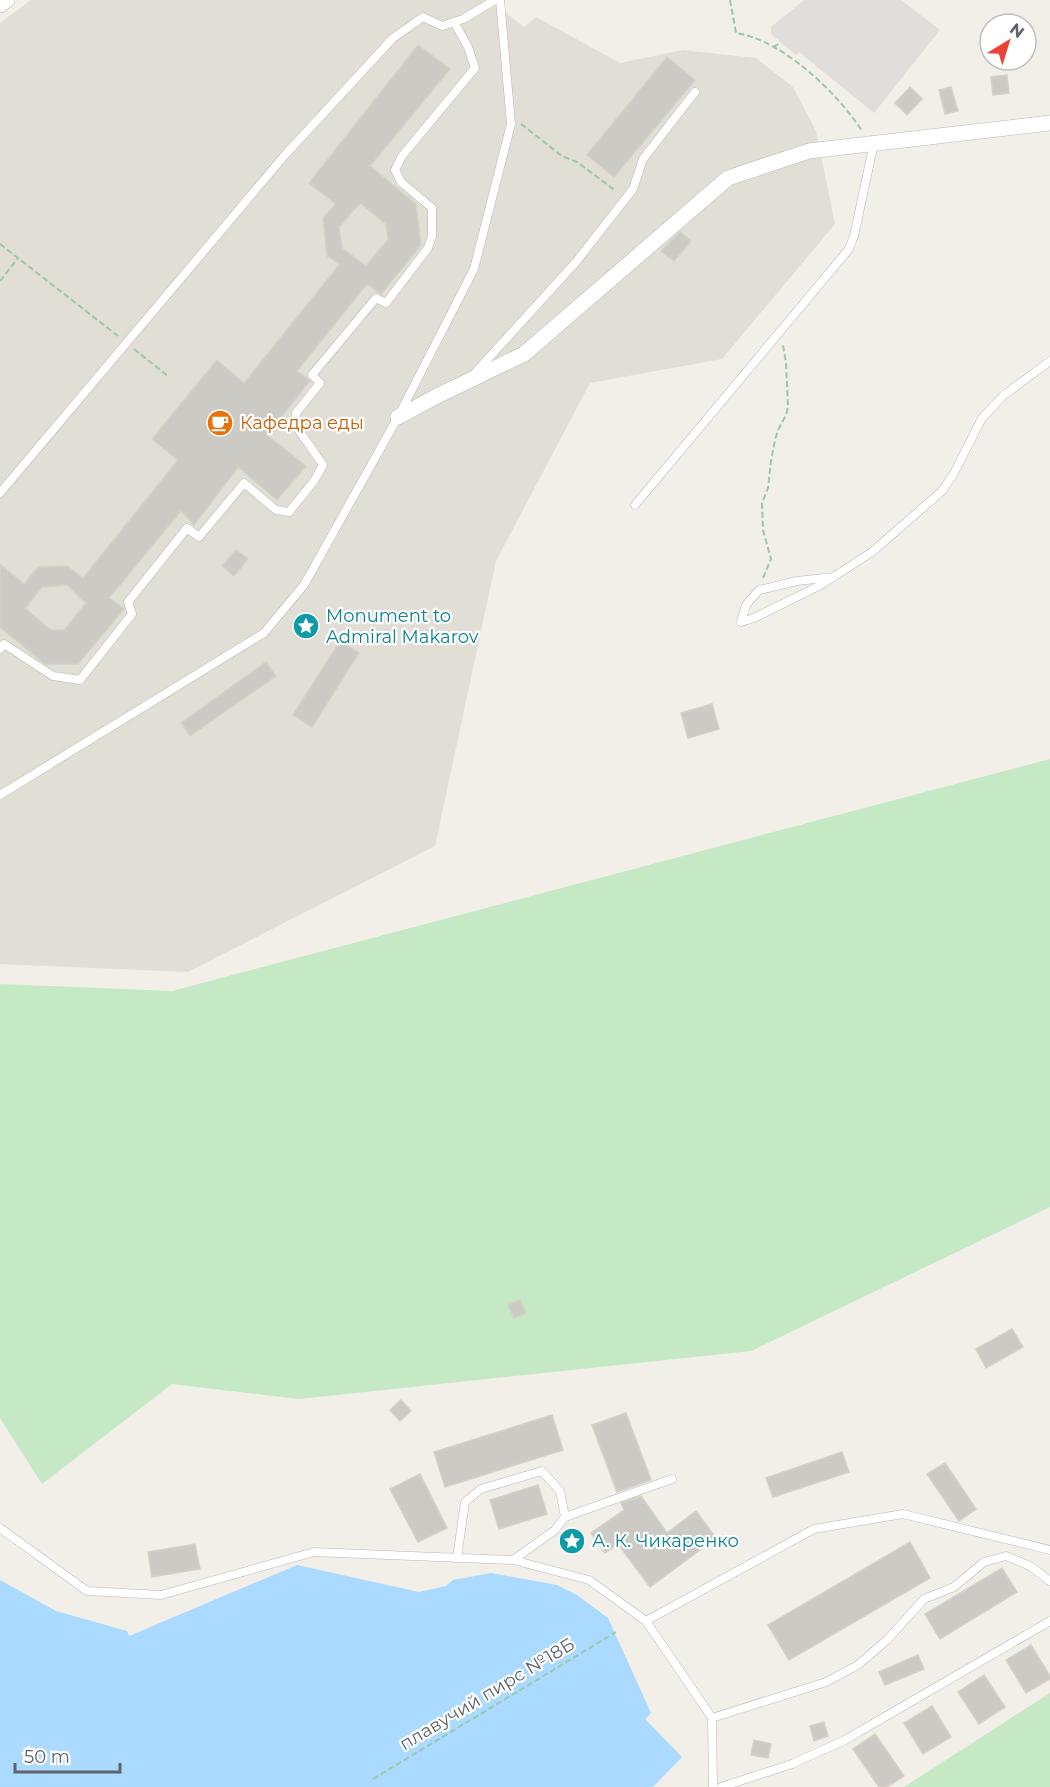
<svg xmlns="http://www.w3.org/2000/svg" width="1050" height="1787" viewBox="0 0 1050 1787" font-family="Montserrat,sans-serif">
<rect width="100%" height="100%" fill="#f1efe8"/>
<polygon fill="#e0deda" points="804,0 901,0 940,30 874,113 799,52 796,55 771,34 771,27"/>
<polygon fill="#e1ded6" points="31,0 490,0 524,27 536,17 620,63 683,50 756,58 793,87 816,131 835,224 722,359 590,383 496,561 435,846 188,972 0,964 0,23"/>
<g fill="#c5e8c5">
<polygon points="1050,759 1050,1207 751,1351 299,1399 172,1384 42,1484 0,1418 0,984 172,991"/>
<polygon points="1050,1693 1050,1787 904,1787"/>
</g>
<polygon fill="#aadaff" points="297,1565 419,1592 446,1586 453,1580 491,1573 557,1585 577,1595 608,1618 651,1713 645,1719 682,1757 653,1787 0,1787 0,1580 56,1611 127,1631 129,1636"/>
<g fill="#cccac5" stroke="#d6d1c6" stroke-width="1.5" fill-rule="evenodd">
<path d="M418,45L450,69L370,166L416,204L421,245L381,294L367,284L297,371L310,381L267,435L306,466L277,500L238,467L194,525L181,511L109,598L124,609L78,664H45L0,627V564L24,584L38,567L67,566L83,578L178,460L152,439L217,360L244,383L340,264L327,256L323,218L336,204L309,183ZM360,203L386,224L388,239L366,266L342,248L339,227ZM67,585L86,603L64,630H51L25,608L42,587Z"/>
<polygon points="667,57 695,80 614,177 587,155"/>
<polygon points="1007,75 1009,93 993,95 991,77"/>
<polygon points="910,87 922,99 907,115 895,103"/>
<polygon points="951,87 958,111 945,114 939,90"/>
<polygon points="680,232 691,241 674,261 661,251"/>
<polygon points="236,550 248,559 234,576 222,566"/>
<polygon points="340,641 359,653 312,727 293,715"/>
<polygon points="266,662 276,676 190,736 181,723"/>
<polygon points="712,704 719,729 688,738 681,713"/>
<polygon points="520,1300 526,1313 514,1318 508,1305"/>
<polygon points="1012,1329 1023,1347 986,1368 976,1349"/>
<polygon points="401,1400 411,1411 400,1421 390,1410"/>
<polygon points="626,1413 651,1480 617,1492 592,1425"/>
<polygon points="552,1415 563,1450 445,1487 434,1452"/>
<polygon points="842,1452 849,1472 773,1497 766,1478"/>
<polygon points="945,1463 976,1509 959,1521 927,1474"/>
<polygon points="420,1474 447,1528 418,1542 390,1489"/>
<polygon points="538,1485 547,1514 499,1529 490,1500"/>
<polygon points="641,1496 667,1533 696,1511 716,1538 650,1587 618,1544 605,1553 591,1533 624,1510 621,1503"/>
<polygon points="910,1542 930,1578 789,1660 768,1625"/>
<polygon points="195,1544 200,1569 152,1577 148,1552"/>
<polygon points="1002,1568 1017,1592 940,1639 925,1614"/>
<polygon points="1031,1645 1050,1676 1050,1679 1026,1693 1006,1660"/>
<polygon points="918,1655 924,1669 885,1685 879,1672"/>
<polygon points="984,1675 1005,1707 979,1724 958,1692"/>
<polygon points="932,1706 951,1737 923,1754 904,1723"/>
<polygon points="824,1722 828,1736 814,1741 810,1726"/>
<polygon points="875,1734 904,1776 887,1787 879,1787 853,1749"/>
<polygon points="754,1740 771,1744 768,1758 751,1755"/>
</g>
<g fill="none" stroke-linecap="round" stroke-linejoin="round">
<defs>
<g id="lane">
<polyline points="475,373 576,262 633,189 643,159 695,92"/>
<polyline points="0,493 284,156 393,38 423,17 442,26 463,19 495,0"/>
<polyline points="635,505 849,249 854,236 874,143"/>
<polyline points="834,577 797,581 759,590 746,605 741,622 754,618 821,585 872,552 942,491 953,475 982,418 1004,395 1050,361"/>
<polyline points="0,649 4,644 53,676 80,680 132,614 128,602 187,528 199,537 244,483 276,510 289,512 314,481 323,465 296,426 296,413 320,383 312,375 376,298 386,303 428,248 432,236 432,208 401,182 395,170 402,156 475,68 468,47 454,22"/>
<polyline points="0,795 264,633 304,585 398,417 474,269 511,124 500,0"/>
<polyline points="565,1517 672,1479"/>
<polyline points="0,1528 87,1591 161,1595 314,1552 513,1560 589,1580 646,1621 712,1718 713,1787"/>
<polyline points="457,1558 465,1502 481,1489 542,1471 560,1491 565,1517 555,1530 513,1560"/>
<polyline points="646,1621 814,1529 903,1514 1050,1550"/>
<polyline points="712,1718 826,1682 858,1665 887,1640 924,1599 954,1587 984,1562 1006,1556 1030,1566 1050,1581"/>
<polyline points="721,1787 792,1764 845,1740 1050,1621"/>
</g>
<g id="street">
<polyline points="0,5 7,0"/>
<polyline points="398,417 437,396 524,354 728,178 809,151 1050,123"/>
</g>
</defs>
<use href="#lane" stroke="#b5b8bc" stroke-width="9"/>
<use href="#street" stroke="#b5b8bc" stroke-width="16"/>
<g stroke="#9cc7a9" stroke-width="2" stroke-dasharray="6 3" stroke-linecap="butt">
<path d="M730,0L736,33C782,40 837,92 862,131"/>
<polyline points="773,47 781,43"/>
<polyline points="521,124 562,156 577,162 616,191"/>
<polyline points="0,244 118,336"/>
<polyline points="0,281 18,258"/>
<polyline points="134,349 169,377"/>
<polyline points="763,578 771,559 763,530 762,503 768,488 771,461 775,440 778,430 786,415 788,407 786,363 783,345"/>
<polyline points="373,1779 616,1632"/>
</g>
<use href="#lane" stroke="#fff" stroke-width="8"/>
<use href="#street" stroke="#fff" stroke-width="15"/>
</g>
<defs>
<symbol id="cafe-disc" viewBox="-11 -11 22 22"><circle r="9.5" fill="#e8710a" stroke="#fff"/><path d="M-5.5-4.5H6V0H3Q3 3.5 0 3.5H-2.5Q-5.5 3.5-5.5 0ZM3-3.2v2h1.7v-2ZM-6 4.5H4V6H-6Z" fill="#fff"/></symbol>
<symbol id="sight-disc" viewBox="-11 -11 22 22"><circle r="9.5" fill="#0f9aa8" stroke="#fff"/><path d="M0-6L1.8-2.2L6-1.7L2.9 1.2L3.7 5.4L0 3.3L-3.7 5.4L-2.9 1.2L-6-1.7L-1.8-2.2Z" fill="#fff"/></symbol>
</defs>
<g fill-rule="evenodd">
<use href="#cafe-disc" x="205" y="408" width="30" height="30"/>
<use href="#sight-disc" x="291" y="611" width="30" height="30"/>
<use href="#sight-disc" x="557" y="1526" width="30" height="30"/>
</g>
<g text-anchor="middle" stroke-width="4.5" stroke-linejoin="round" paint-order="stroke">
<g font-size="18" fill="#c56008" stroke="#fff" text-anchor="start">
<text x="240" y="429">Кафедра еды</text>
</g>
<g font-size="18" fill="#0d838f" stroke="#fff" text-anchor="start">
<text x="326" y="622">Monument to<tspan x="326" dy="21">Admiral Makarov</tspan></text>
<text x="592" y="1547">А. К. Чикаренко</text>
</g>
<g font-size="18" fill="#5f6368" stroke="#fff">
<text transform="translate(487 1694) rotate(-31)" y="6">плавучий пирс №18Б</text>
</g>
</g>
<g transform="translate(1008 42) rotate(38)"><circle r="28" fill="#ffffff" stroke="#bfc1c3" stroke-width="1.5"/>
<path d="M0-4.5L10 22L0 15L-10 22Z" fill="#ea4335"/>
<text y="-9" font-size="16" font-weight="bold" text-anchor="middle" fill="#5f6368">N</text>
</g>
<path d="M15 1763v9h105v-9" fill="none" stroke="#5f6368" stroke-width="3"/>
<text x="24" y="1763" font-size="18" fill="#5f6368" stroke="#ffffff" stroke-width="4.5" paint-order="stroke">50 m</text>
</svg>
